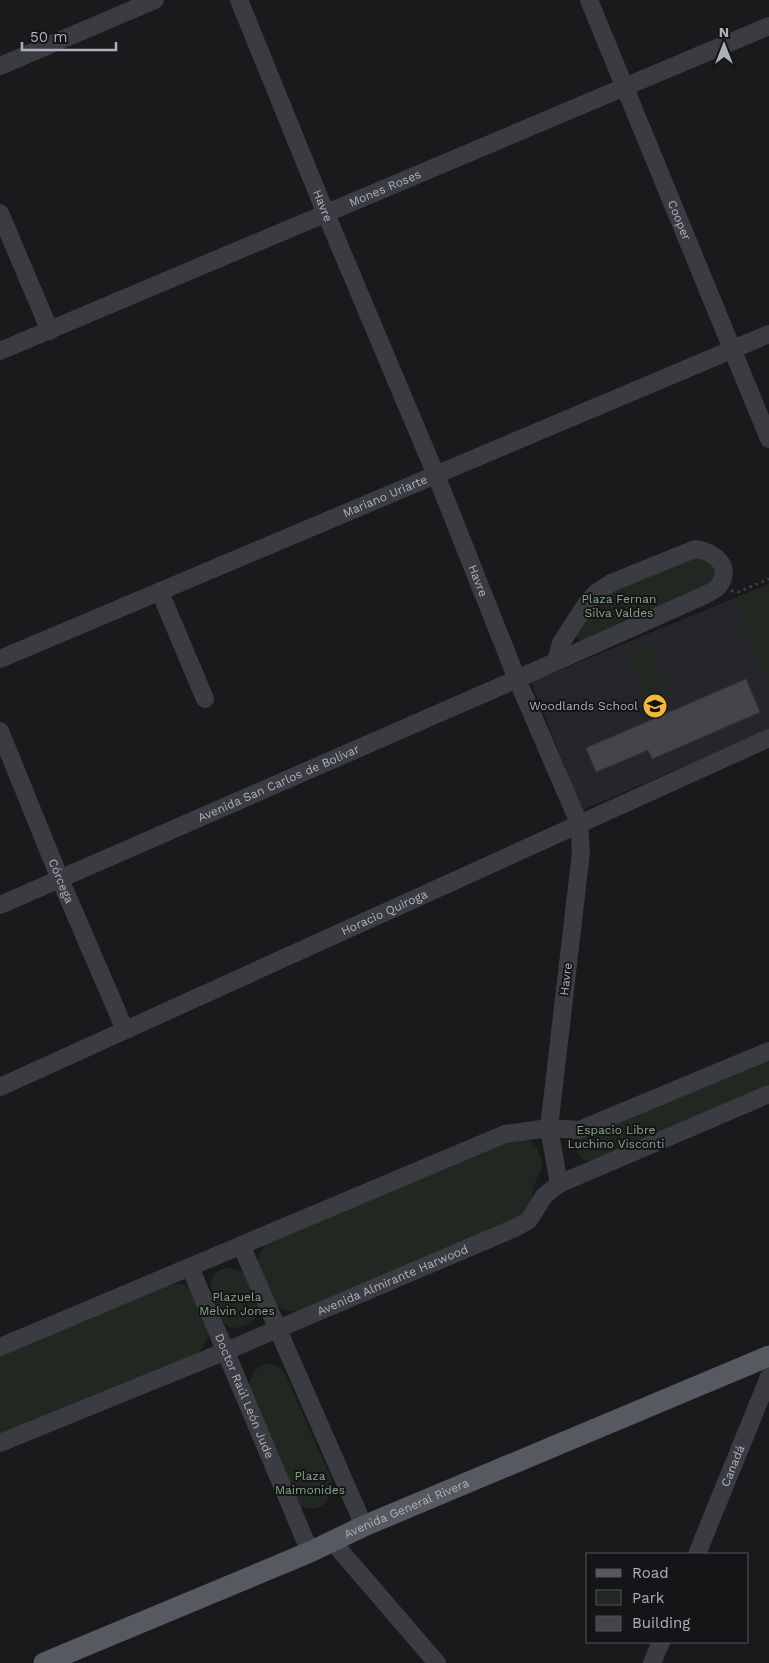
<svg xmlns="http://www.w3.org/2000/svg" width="769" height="1663" viewBox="0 0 769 1663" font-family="'Work Sans',sans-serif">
<rect width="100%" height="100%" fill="#1a1a1d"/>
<polygon fill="#26262a" points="769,584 769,730 582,810 531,682"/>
<g fill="#202821">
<polygon points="695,552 715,559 717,580 585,641 577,638 575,634 595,600"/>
<polygon points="769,585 769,683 733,600"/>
<polygon points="652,644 673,694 648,704 627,654"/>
<path d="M769,1060V1087L592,1161H586C577,1156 574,1147 579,1139Z"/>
<path d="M526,1139C536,1143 545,1158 541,1169C540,1174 536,1178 535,1184C530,1201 533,1205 519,1219L299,1311C293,1311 286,1312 280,1308C274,1304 257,1269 258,1262C259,1253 263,1248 269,1241L499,1143Z"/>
<path d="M228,1268L243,1272L245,1275C252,1290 269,1317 245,1325C240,1327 235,1329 230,1327C222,1323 220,1315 217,1307C211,1291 203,1272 228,1268Z"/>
<path d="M170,1283C177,1284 184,1284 189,1288C195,1292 197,1300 199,1305C208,1326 215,1337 196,1355L0,1436V1354Z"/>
<path d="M265,1364H273L284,1371L332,1480C333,1503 316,1518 296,1502L249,1388C250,1375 254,1369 265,1364Z"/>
</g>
<polygon fill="#44454a" stroke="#343439" points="746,679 760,712 652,759 648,750 596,772 586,748"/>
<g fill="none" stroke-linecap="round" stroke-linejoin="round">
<polyline stroke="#414349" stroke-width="2.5" stroke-dasharray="2.5 4" stroke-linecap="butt" points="731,591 738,592 769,579"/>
<g stroke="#3b3c42" stroke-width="18">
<path id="s1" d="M239,0L326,214L436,475L517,679L579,823L581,852L549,1128L559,1184"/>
<path id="s2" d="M589,0L769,439"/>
<polyline points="0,66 155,0"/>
<polyline points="0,213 50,331"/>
<path id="s3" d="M0,351L769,26"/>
<polyline points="160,592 205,699"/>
<path id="s4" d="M0,659L769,334"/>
<path id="s5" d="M0,731L60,879L125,1030"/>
<path id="s6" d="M0,905L517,679L705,595C709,593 715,590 718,587C734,567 714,551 695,549L611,583L596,593L587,603L561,643L556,661"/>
<path id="s7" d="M0,1087L769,738"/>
<polyline points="241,1245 364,1526"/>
<path id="s8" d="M190,1267L310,1552"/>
<polyline points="0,1347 505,1134 549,1128 579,1130 769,1051"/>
<path id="s9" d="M0,1443L226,1351L515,1228L529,1220L544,1196L559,1184L769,1094"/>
<polyline points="332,1541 437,1663"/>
<path id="s10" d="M697,1554L769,1377"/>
<polyline points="652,1663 661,1642"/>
</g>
<path stroke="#575961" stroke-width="21" id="s11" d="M44,1663L310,1552L364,1526L769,1356"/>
</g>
<defs>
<symbol id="school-disc" viewBox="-11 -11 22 22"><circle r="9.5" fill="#f5b73a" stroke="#151518"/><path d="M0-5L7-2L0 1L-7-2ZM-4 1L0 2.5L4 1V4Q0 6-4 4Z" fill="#111"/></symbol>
</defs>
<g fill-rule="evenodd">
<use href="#school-disc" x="641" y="692" width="28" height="28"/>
</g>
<g text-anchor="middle" stroke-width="4" stroke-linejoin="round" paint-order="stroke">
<g font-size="12" fill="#adb1bc" stroke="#151518">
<text dy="4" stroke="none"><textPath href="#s3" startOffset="418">Mones Roses</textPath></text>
<text dy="4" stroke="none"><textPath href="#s1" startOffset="222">Havre</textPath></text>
<text dy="4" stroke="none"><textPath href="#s2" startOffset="238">Cooper</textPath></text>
<text dy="4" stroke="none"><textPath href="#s4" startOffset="418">Mariano Uriarte</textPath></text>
<text dy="4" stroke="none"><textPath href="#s1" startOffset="628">Havre</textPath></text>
<text dy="4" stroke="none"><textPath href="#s6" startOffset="304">Avenida San Carlos de Bolívar</textPath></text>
<text dy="4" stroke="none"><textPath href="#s5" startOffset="162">Córcega</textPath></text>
<text dy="4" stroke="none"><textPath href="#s7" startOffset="422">Horacio Quiroga</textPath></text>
<text transform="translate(566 979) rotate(-83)" y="4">Havre</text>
<text dy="4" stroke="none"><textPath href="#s9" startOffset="425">Avenida Almirante Harwood</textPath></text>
<text dy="4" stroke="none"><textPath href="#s8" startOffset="140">Doctor Raúl León Jude</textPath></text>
<text dy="4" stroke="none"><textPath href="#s10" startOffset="95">Canadá</textPath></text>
<text dy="4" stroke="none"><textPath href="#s11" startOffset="394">Avenida General Rivera</textPath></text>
</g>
<g font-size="12" fill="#84a786" stroke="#151518">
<text x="619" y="603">Plaza Fernan<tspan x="619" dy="14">Silva Valdes</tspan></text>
<text x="616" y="1134">Espacio Libre<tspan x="616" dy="14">Luchino Visconti</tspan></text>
<text x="237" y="1301">Plazuela<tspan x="237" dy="14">Melvin Jones</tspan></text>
<text x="310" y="1480">Plaza<tspan x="310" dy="14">Maimonides</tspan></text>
</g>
<g font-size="12" fill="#adb1bc" stroke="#151518" text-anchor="end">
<text x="638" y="710">Woodlands School</text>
</g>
</g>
<rect x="586" y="1553" width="162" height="90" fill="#151518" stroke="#52535a"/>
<rect x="596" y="1569" width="25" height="8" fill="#575961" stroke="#52535a"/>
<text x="632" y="1578" font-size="15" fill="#adb1bc">Road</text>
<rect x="596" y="1590" width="25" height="15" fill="#202821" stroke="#52535a"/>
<text x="632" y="1603" font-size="15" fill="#adb1bc">Park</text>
<rect x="596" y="1616" width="25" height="15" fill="#44454a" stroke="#52535a"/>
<text x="632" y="1628" font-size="15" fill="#adb1bc">Building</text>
<g transform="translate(724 45)" stroke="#151518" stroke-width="4" paint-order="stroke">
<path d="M0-4L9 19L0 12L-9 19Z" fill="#adb1bc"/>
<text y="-8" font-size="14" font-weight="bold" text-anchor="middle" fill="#adb1bc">N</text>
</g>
<path d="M22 42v8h94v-8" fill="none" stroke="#adb1bc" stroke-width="2.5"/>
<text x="30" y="42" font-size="15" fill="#adb1bc" stroke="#151518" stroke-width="4" paint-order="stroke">50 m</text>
</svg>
